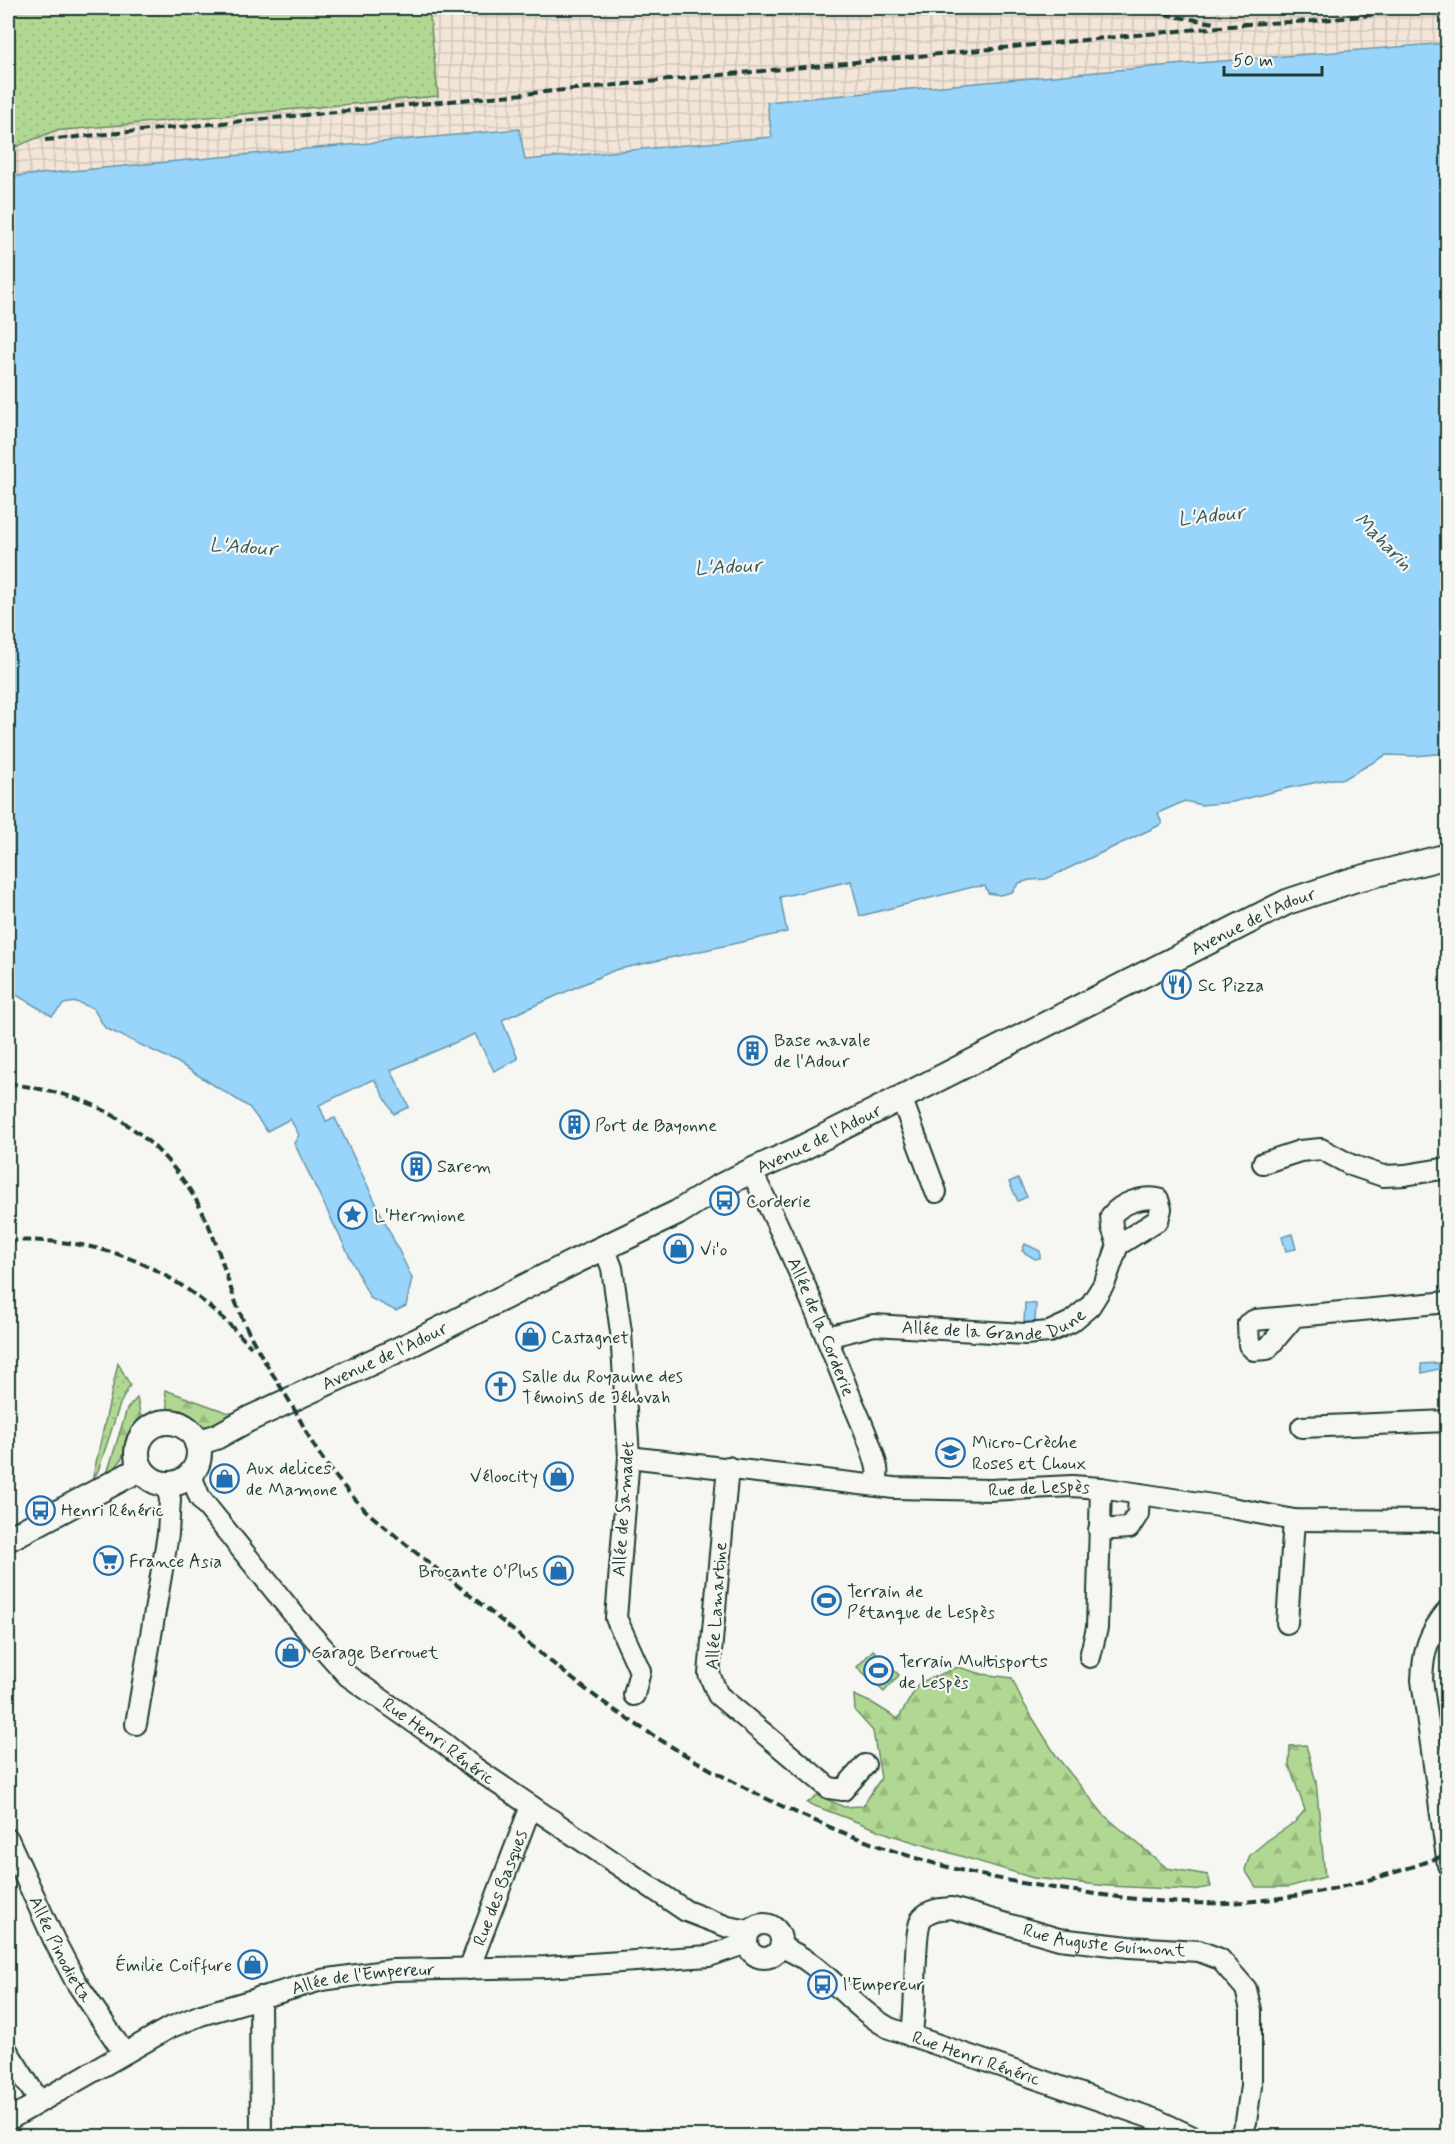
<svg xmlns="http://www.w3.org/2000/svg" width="1455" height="2144" viewBox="0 0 1455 2144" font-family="Mynerve,sans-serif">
<defs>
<pattern id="industrial-grid" width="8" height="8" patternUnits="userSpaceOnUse" patternTransform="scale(1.5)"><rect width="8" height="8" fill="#f3e6d8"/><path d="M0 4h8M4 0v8" fill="none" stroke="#d0c6ba"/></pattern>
<pattern id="grass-dots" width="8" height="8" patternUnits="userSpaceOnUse" patternTransform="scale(1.5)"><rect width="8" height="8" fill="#b1d893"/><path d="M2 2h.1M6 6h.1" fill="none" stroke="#98ba7f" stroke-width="1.8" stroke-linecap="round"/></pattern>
<pattern id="forest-firs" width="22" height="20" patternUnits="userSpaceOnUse" patternTransform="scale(1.5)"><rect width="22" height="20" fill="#b1d893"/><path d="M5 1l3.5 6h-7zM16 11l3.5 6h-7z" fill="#98ba7f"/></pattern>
</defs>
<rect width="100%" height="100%" fill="#f6f6f2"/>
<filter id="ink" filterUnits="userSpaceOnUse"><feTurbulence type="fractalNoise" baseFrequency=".0167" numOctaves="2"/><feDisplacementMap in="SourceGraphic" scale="12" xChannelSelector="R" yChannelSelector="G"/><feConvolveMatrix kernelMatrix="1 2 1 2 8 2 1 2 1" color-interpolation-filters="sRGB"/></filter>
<g filter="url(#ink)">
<polygon fill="url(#industrial-grid)" points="8,8 1447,8 1447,43 1173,65 768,102 773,137 524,160 519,129 8,177"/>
<g fill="url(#grass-dots)" stroke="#688a64" stroke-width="1.5">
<polygon points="8,8 429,8 438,96 54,131 8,150"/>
<polygon points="118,1363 130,1385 120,1404 98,1471 92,1481"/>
</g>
<g fill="url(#forest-firs)" stroke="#688a64" stroke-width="1.5">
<polygon points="165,1390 226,1412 241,1415 217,1426 199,1426 183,1416 169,1413"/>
<path d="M137,1398L141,1418C128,1428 128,1443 122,1458C118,1466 112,1471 106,1477L127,1409Z"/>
<polygon points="958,1667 982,1674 1012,1678 1022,1701 1057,1757 1104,1815 1167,1868 1208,1875 1211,1887 1192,1890 1108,1886 1033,1878 894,1836 807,1803 817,1795 844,1807 863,1806 881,1778 873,1731 855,1711 854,1695 874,1704 898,1719 919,1683"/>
<polygon points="1306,1745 1316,1782 1325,1877 1288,1887 1256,1887 1245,1870 1250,1855 1268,1840 1295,1822 1305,1810 1289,1765 1290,1746"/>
</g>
<polygon fill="#b1d893" stroke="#688a64" stroke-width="1.5" points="873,1650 899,1675 884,1692 857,1667"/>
<g fill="#99d4fa" stroke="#6898ab" stroke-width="1.5">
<polygon points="1447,43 1447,753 1415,756 1386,755 1344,779 1334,779 1288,788 1233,802 1201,805 1185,801 1158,813 1162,824 1046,879 1030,880 1019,883 1012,892 1000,895 988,893 985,886 973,887 860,916 851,881 780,897 787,932 615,970 502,1020 518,1059 494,1071 475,1034 391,1070 409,1107 394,1114 374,1079 319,1105 326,1121 335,1118 412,1278 406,1306 396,1311 370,1298 294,1143 299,1135 290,1119 267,1131 249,1107 177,1062 105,1028 93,1008 76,1002 64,1004 52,1016 8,990 8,177 519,129 525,160 772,137 767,102 1173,65"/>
<polygon points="1018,1178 1027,1197 1018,1201 1009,1182"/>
<polygon points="1292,1234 1296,1249 1286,1251 1282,1237"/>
<polygon points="1025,1244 1040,1251 1040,1258 1035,1259 1022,1251"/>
<polygon points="1025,1303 1036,1304 1035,1323 1024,1323"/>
<polygon points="1438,1363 1439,1369 1422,1373 1421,1364"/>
</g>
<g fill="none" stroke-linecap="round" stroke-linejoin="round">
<defs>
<g id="minor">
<polyline points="901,1097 936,1192"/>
<polyline points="1263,1163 1300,1151 1321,1149 1351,1165 1383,1176 1405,1175 1448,1168"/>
<path id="s1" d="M751,1171C787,1240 817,1313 846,1386C856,1412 871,1440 877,1468C878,1474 877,1480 874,1485"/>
<polyline points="604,1247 612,1268 621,1332 629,1457 616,1618 640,1671 634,1695"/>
<polyline points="1294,1317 1267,1349 1254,1350 1249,1345 1248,1324 1255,1320 1448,1302"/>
<path id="s2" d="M827,1337L874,1325L1025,1334L1049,1332L1071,1322L1090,1306L1105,1282L1118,1245L1158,1220L1161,1209L1158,1199C1142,1196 1121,1203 1111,1216L1112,1227L1118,1245"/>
<polyline points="1302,1427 1448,1421"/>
<path id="s3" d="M629,1457L894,1488L991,1490L1072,1486L1101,1488L1232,1508L1294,1520L1448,1521"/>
<polyline points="728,1467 709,1674 718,1695 829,1788 843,1790 865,1765"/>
<path id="s4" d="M189,1476L194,1483L200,1498L300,1622L348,1676L445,1744L472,1766L686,1911L728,1927L750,1931"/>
<polyline points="1099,1530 1129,1528 1138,1514 1139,1494"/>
<path d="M1448,1610C1429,1633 1423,1650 1422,1680L1448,1865"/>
<polyline points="1287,1623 1294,1520"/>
<polyline points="1090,1657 1097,1628 1101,1488"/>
<polyline points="136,1724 168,1534 170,1499 166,1484"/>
<path id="s5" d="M8,1839L54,1940L76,1982L124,2053"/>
<circle cx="764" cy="1941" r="17"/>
<path id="s6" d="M781,1947C824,1963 849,2006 889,2028L1157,2120L1191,2136"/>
<path id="s7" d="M469,1969L531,1806"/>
<polyline points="260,1997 261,2136"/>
<path id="s8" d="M911,2036C918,2011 912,1932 922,1918C930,1909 941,1909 952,1908L1059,1939L1129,1947L1199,1951L1220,1959L1246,1989L1251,2010V2086L1246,2122L1240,2136"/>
<polyline points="8,2052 39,2101"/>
<path id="s9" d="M8,2120L169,2028L201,2015L322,1980L392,1970L546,1967L709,1956L747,1943"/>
</g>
<g id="major">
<circle cx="168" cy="1453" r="31"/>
<path id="s10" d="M197,1443L216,1437L249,1419L415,1342L576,1261L677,1213L717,1188L751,1171L800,1149L1287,902L1353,880L1448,856"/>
<polyline points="8,1539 140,1469"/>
</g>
</defs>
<use href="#minor" stroke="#1f3d34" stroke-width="24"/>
<use href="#major" stroke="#1f3d34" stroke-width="28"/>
<use href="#minor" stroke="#f6f6f2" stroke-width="20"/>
<use href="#major" stroke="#f6f6f2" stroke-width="24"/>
<g stroke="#1f3d34" stroke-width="4" stroke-dasharray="9 4.5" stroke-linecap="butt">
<polyline points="1138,8 1178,17 1215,23"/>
<polyline points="766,14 833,8"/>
<polyline points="1242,24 1314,21 1436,8"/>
<polyline points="45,140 1251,24"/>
<path d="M8,1083C36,1088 65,1093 91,1104C141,1126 182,1169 205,1217C220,1249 227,1283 241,1315C254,1347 273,1374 290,1402C299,1417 306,1432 314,1446C329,1470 346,1490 365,1510C404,1544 446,1576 487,1609C535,1648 582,1690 634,1723C721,1780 817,1828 916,1858C968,1874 1021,1884 1075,1891C1124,1898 1175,1905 1225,1903C1300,1900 1377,1881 1448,1854"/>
<path d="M8,1241C111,1236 182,1271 251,1347"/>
</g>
</g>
</g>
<defs>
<symbol id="restaurant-ring" viewBox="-11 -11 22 22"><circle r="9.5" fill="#f6f6f2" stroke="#1f6fb2" stroke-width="1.5"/><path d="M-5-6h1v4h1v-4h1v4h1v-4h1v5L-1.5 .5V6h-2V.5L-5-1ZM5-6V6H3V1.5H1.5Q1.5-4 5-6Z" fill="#1f6fb2"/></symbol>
<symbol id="building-ring" viewBox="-11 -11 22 22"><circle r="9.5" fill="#f6f6f2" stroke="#1f6fb2" stroke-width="1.5"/><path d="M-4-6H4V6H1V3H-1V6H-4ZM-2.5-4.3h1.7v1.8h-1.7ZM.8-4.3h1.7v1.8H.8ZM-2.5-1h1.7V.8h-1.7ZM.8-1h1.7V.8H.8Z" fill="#1f6fb2"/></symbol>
<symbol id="bus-ring" viewBox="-11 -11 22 22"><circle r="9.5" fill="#f6f6f2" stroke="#1f6fb2" stroke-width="1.5"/><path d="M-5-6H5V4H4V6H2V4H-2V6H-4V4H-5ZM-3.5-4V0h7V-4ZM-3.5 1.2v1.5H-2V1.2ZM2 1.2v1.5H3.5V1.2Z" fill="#1f6fb2"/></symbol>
<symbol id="sight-ring" viewBox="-11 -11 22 22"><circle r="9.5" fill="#f6f6f2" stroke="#1f6fb2" stroke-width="1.5"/><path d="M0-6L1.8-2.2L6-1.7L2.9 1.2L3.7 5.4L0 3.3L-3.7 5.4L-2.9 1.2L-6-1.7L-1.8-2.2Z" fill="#1f6fb2"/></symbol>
<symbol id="shop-ring" viewBox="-11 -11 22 22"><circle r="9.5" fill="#f6f6f2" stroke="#1f6fb2" stroke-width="1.5"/><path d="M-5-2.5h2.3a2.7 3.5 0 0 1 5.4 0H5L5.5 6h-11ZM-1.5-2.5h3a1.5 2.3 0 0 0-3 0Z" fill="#1f6fb2"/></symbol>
<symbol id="church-ring" viewBox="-11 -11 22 22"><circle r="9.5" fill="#f6f6f2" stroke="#1f6fb2" stroke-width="1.5"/><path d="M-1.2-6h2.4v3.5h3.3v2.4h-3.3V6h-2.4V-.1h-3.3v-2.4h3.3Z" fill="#1f6fb2"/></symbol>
<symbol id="school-ring" viewBox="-11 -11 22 22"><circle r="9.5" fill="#f6f6f2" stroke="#1f6fb2" stroke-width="1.5"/><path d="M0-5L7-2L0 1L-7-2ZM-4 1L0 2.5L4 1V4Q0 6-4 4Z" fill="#1f6fb2"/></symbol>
<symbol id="supermarket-ring" viewBox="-11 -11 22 22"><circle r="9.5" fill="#f6f6f2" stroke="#1f6fb2" stroke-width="1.5"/><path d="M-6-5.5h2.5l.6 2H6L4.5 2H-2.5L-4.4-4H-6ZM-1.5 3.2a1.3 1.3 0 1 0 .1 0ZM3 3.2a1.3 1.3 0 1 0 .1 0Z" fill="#1f6fb2"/></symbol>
<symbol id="stadium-ring" viewBox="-11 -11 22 22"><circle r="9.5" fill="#f6f6f2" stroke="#1f6fb2" stroke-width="1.5"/><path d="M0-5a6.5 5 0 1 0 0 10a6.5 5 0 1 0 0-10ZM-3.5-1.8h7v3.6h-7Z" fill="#1f6fb2"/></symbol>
</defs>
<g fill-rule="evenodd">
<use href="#restaurant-ring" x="1160" y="968" width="33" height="33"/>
<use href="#building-ring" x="736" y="1034" width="33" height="33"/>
<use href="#building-ring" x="558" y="1108" width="33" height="33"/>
<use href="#building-ring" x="400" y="1150" width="33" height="33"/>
<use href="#bus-ring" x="708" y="1184" width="33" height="33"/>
<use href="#sight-ring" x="336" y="1198" width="33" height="33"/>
<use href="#shop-ring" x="662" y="1232" width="33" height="33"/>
<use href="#shop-ring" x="514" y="1320" width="33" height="33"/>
<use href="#church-ring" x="484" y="1370" width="33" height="33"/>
<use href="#school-ring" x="934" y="1436" width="33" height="33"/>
<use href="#shop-ring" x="542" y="1460" width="33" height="33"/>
<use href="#shop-ring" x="208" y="1462" width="33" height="33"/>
<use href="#bus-ring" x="24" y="1494" width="33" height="33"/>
<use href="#supermarket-ring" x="92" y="1544" width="33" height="33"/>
<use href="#shop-ring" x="542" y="1554" width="33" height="33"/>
<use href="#stadium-ring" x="810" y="1584" width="33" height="33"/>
<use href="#shop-ring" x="274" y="1636" width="33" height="33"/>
<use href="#stadium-ring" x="862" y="1654" width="33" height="33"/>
<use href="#shop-ring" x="236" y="1948" width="33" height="33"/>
<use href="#bus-ring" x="806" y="1968" width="33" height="33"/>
</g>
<g text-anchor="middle" stroke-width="4.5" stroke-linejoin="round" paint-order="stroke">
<g font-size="18" fill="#1f3d34" stroke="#f6f6f2">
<text dy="6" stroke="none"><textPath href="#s10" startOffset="1179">Avenue de l'Adour</textPath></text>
<text dy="6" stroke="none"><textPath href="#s10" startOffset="693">Avenue de l'Adour</textPath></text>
<text dy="6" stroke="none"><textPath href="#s2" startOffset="170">Allée de la Grande Dune</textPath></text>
<text dy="6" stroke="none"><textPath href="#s1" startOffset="171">Allée de la Corderie</textPath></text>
<text dy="6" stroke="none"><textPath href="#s10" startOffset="207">Avenue de l'Adour</textPath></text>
<text dy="6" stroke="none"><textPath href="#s3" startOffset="412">Rue de Lespès</textPath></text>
<text transform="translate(623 1509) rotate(-86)" y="6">Allée de Samadet</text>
<text transform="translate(716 1606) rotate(-86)" y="6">Allée Lamartine</text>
<text dy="6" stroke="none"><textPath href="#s4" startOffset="368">Rue Henri Rénéric</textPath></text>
<text dy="6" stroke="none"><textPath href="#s7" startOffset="87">Rue des Basques</textPath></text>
<text dy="6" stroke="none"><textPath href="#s8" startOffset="308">Rue Auguste Guimont</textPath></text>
<text dy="6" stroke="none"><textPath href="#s5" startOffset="122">Allée Pinodieta</textPath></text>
<text dy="6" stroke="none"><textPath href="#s9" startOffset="387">Allée de l'Empereur</textPath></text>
<text dy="6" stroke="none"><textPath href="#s6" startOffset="228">Rue Henri Rénéric</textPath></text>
</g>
<g font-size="18" fill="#1f3d34" stroke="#f6f6f2" text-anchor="start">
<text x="1198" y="991">Sc Pizza</text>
<text x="774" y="1046">Base navale<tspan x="774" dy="21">de l'Adour</tspan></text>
<text x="595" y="1131">Port de Bayonne</text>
<text x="437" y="1172">Sarem</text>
<text x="746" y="1207">Corderie</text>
<text x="374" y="1221">L'Hermione</text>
<text x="700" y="1255">Vi'o</text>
<text x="551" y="1343">Castagnet</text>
<text x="522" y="1382">Salle du Royaume des<tspan x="522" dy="21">Témoins de Jéhovah</tspan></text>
<text x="972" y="1448">Micro-Crèche<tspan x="972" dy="21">Roses et Choux</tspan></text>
<text x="246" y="1474">Aux delices<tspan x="246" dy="21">de Mamone</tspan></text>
<text x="538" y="1482" text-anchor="end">Véloocity</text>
<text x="61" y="1516">Henri Rénéric</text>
<text x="129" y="1567">France Asia</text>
<text x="538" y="1577" text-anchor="end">Brocante O'Plus</text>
<text x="847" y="1597">Terrain de<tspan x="847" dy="21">Pétanque de Lespès</tspan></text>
<text x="311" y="1658">Garage Berrouet</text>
<text x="899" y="1667">Terrain Multisports<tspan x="899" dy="21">de Lespès</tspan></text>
<text x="232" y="1971" text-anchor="end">Émilie Coiffure</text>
<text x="843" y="1990">l'Empereur</text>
</g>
<g font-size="20" font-style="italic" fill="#375b5c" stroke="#f6f6f2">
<text transform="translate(1211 515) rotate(-6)" y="7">L'Adour</text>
<text transform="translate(1384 541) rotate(45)" y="7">Maharin</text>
<text transform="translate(243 546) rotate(4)" y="7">L'Adour</text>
<text transform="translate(728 566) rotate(-3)" y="7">L'Adour</text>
</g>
</g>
<rect width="1455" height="2144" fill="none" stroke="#f6f6f2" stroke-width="30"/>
<rect x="15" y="15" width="1425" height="2114" fill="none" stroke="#1f3d34" stroke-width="2" filter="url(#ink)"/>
<path d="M1224 66v9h98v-9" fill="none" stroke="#1f3d34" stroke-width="3"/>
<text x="1233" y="66" font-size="18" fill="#1f3d34" stroke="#f6f6f2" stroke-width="4.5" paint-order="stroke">50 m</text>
</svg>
